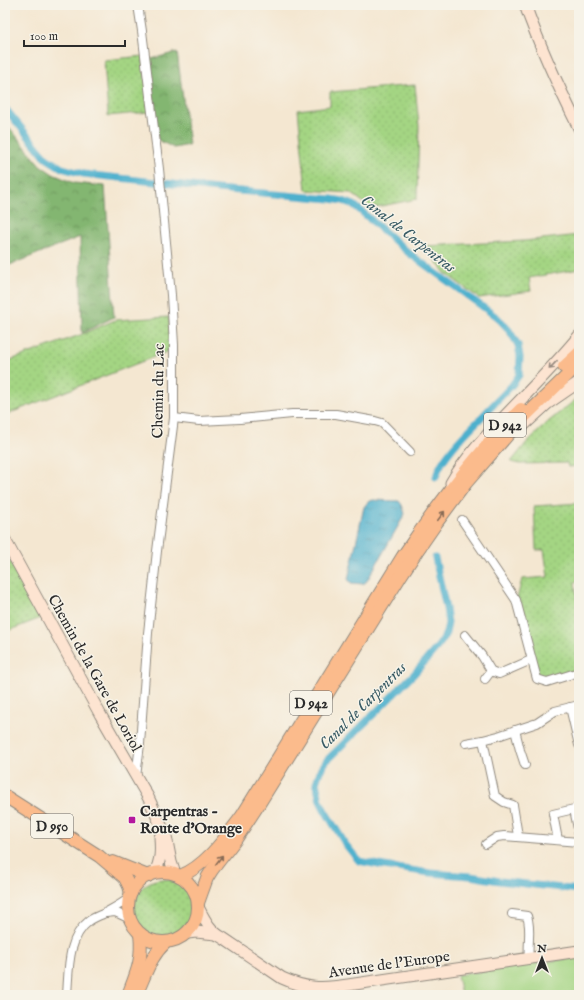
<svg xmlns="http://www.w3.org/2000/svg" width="584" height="1000" viewBox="0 0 584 1000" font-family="'IM FELL English',serif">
<defs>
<pattern id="grass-dots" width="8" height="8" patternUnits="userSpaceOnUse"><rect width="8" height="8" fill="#a4d583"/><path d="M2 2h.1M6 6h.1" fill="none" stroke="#8db771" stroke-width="1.8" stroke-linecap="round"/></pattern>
<pattern id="forest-crowns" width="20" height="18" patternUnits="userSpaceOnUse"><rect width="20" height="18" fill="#83b671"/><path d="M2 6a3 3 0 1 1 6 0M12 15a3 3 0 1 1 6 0" fill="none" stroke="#6b945d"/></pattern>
<pattern id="water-ripples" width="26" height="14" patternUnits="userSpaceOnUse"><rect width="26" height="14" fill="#4eb0cd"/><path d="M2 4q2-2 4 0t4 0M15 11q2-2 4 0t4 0" fill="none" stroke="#418fa7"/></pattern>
</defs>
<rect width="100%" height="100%" fill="#f7f3e8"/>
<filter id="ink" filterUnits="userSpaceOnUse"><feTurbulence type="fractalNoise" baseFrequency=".025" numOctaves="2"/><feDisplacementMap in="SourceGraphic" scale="8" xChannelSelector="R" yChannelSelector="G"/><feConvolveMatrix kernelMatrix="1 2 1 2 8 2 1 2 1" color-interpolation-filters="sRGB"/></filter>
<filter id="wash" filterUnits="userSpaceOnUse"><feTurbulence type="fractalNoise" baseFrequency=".012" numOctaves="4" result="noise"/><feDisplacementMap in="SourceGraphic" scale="16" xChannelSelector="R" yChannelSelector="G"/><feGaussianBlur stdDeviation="0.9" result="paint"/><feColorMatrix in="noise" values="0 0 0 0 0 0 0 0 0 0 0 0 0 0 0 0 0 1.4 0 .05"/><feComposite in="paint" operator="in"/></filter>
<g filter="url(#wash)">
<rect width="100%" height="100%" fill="#f4e7d1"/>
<g fill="url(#grass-dots)" stroke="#688057">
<polygon points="143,56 149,112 108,116 104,60"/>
<polygon points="415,85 419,126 417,199 371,208 351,193 306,190 298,110 330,106 330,92"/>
<polygon points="579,235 579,269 529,278 531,291 479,298 445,273 424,246 524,241"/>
<polygon points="169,317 169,351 5,415 5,362 80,335 115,320"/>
<polygon points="579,397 579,466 568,467 567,463 519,464 511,462 527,442 549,421"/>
<polygon points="579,503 579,579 575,583 579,613 579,670 546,680 539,678 517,599 522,579 548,577 544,550 536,550 534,506"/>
<polygon points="5,552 41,618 5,632"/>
<circle cx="163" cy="908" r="29"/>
</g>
<g fill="url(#forest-crowns)" stroke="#57704e">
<polygon points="177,52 189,145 174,148 158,140 148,60"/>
<polygon points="5,122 40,165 53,174 74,183 105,186 114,317 82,333 80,237 7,266 5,239"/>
</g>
<polygon fill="#a4d583" stroke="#688057" points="579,957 579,995 461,995 457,975"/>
<polygon fill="url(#water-ripples)" stroke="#3c6e7c" points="373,500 399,501 402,505 405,514 367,581 363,584 351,583 348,579 364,507 368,502"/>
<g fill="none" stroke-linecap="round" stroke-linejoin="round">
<g stroke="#4eb0cd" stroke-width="7">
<path d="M5,108L46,158L62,168L84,174L217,189L331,199L343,201L354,205L410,254L498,318L509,330L518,345L520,357L519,375L512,385C501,397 490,408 479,420C466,433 440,458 436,477"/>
<polyline points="435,558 446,608 448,623 446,633 443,639 439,645 414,674 377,711 327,760 320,771 316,783 320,801 325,811 346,845 359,861 384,866 430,873 470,876 500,881 579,890"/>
</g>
</g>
</g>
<g filter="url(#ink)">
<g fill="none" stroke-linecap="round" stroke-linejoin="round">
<defs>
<g id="street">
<polyline points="174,418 199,421 240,419 292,414 336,414 375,421 382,423 410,452"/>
<polyline points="462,520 516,600 537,679 547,682 579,672"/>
<polyline points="465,635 482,656 491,671 499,674 531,660"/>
<polyline points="485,679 491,671"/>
<polyline points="570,707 579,745"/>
<polyline points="515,730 520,750 525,765"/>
<polyline points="483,740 495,796 504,802 513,805 518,836"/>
<polyline points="466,743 483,740 498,736 537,723 555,711 579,705"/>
<polyline points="136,777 140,744 148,633 157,551 174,418 174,345 171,295 159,169 142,31 138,5"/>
<polyline points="558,840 553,814 574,809 579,834"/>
<polyline points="486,844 497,837 504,836 579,842"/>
<polyline points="106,913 115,912 130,919"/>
<path d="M512,914L527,916C532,930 527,944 529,959"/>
<polyline points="303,986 304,991 308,995"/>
<path d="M67,995C69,970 67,938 89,921C93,918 98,916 103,914C112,909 122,904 129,898"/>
</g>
<g id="secondary">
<path d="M525,5C540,47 559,88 579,128"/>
<polyline points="524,425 547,404 579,382"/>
<path d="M451,483C465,458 485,437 505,416C530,390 556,364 579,336"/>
<polyline points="5,540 100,714 148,797 166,836 171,862 175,874"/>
<path d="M155,873C161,859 161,852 160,837"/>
<path d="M199,909C205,921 211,932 223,938L282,978C306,989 322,989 348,985L579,951"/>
<polyline points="188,933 196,932 216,934"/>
</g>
<g id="primary">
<polyline points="564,367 579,353"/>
<polyline points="5,796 99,856 125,878 129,886 131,893"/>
<polyline points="113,862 148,876"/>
<circle cx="163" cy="907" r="35"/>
<path d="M180,876C205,867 226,837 242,816L403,556C438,504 476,454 521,409"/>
<polyline points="198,903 207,878 212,870 236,839 257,807 400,577 419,548 437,522 466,483 518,423 579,364"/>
<path d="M140,986C147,970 152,955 165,943"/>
<path d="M128,995C137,972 143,959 140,934"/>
</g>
</defs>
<use href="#street" stroke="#90897e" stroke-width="10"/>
<use href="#secondary" stroke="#90897e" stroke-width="13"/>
<use href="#primary" stroke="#90897e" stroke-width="14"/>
<use href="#street" stroke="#fff" stroke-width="8"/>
<use href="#secondary" stroke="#fde4d1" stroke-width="11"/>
<use href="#primary" stroke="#fbbb8c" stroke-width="12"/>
</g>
<defs><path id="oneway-shaft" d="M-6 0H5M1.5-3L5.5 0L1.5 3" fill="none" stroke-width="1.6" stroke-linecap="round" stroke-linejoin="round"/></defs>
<use stroke="#94887e" href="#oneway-shaft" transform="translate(553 365) rotate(133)"/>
<g stroke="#896c57">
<use href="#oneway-shaft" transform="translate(441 516) rotate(-53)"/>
<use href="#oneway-shaft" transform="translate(219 860) rotate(-53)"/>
</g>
</g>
<rect fill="#b5179e" stroke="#f7f3e8" stroke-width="1.5" x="128" y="816" width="8" height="8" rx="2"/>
<g text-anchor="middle" stroke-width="3" stroke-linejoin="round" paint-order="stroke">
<g fill="#f7f3e8" stroke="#686764" stroke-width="1">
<rect x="484" y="413" width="42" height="24" rx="3"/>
<rect x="290" y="691" width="42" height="24" rx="3"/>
<rect x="31" y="814" width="42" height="24" rx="3"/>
</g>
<g font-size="14" font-weight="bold" fill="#2b2b2b">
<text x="505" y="430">D 942</text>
<text x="311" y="708">D 942</text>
<text x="52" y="831">D 950</text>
</g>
<g font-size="15" fill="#2b2b2b" stroke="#f7f3e8">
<text transform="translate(158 391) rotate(-89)" y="5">Chemin du Lac</text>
<text transform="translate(95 673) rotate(61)" y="5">Chemin de la Gare de Loriol</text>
<text transform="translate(389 964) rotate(-8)" y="5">Avenue de l'Europe</text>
</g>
<g font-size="15" font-weight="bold" fill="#2b2b2b" stroke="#f7f3e8" text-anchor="start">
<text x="140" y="816">Carpentras -<tspan x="140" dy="17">Route d'Orange</tspan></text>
</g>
<g font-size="16" font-style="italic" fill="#375a64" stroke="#f7f3e8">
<text transform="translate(409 233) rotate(38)" y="6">Canal de Carpentras</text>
<text transform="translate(362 705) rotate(-45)" y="6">Canal de Carpentras</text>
</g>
</g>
<rect width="584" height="1000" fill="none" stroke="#f7f3e8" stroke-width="20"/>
<g transform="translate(542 958)" stroke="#f7f3e8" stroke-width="3" paint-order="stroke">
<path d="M0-3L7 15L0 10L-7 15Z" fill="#2b2b2b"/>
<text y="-6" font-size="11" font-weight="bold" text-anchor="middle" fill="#2b2b2b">N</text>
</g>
<path d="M24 40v6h101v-6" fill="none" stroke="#2b2b2b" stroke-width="2"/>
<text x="30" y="40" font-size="12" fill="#2b2b2b" stroke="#f7f3e8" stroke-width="3" paint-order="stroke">100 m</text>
</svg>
